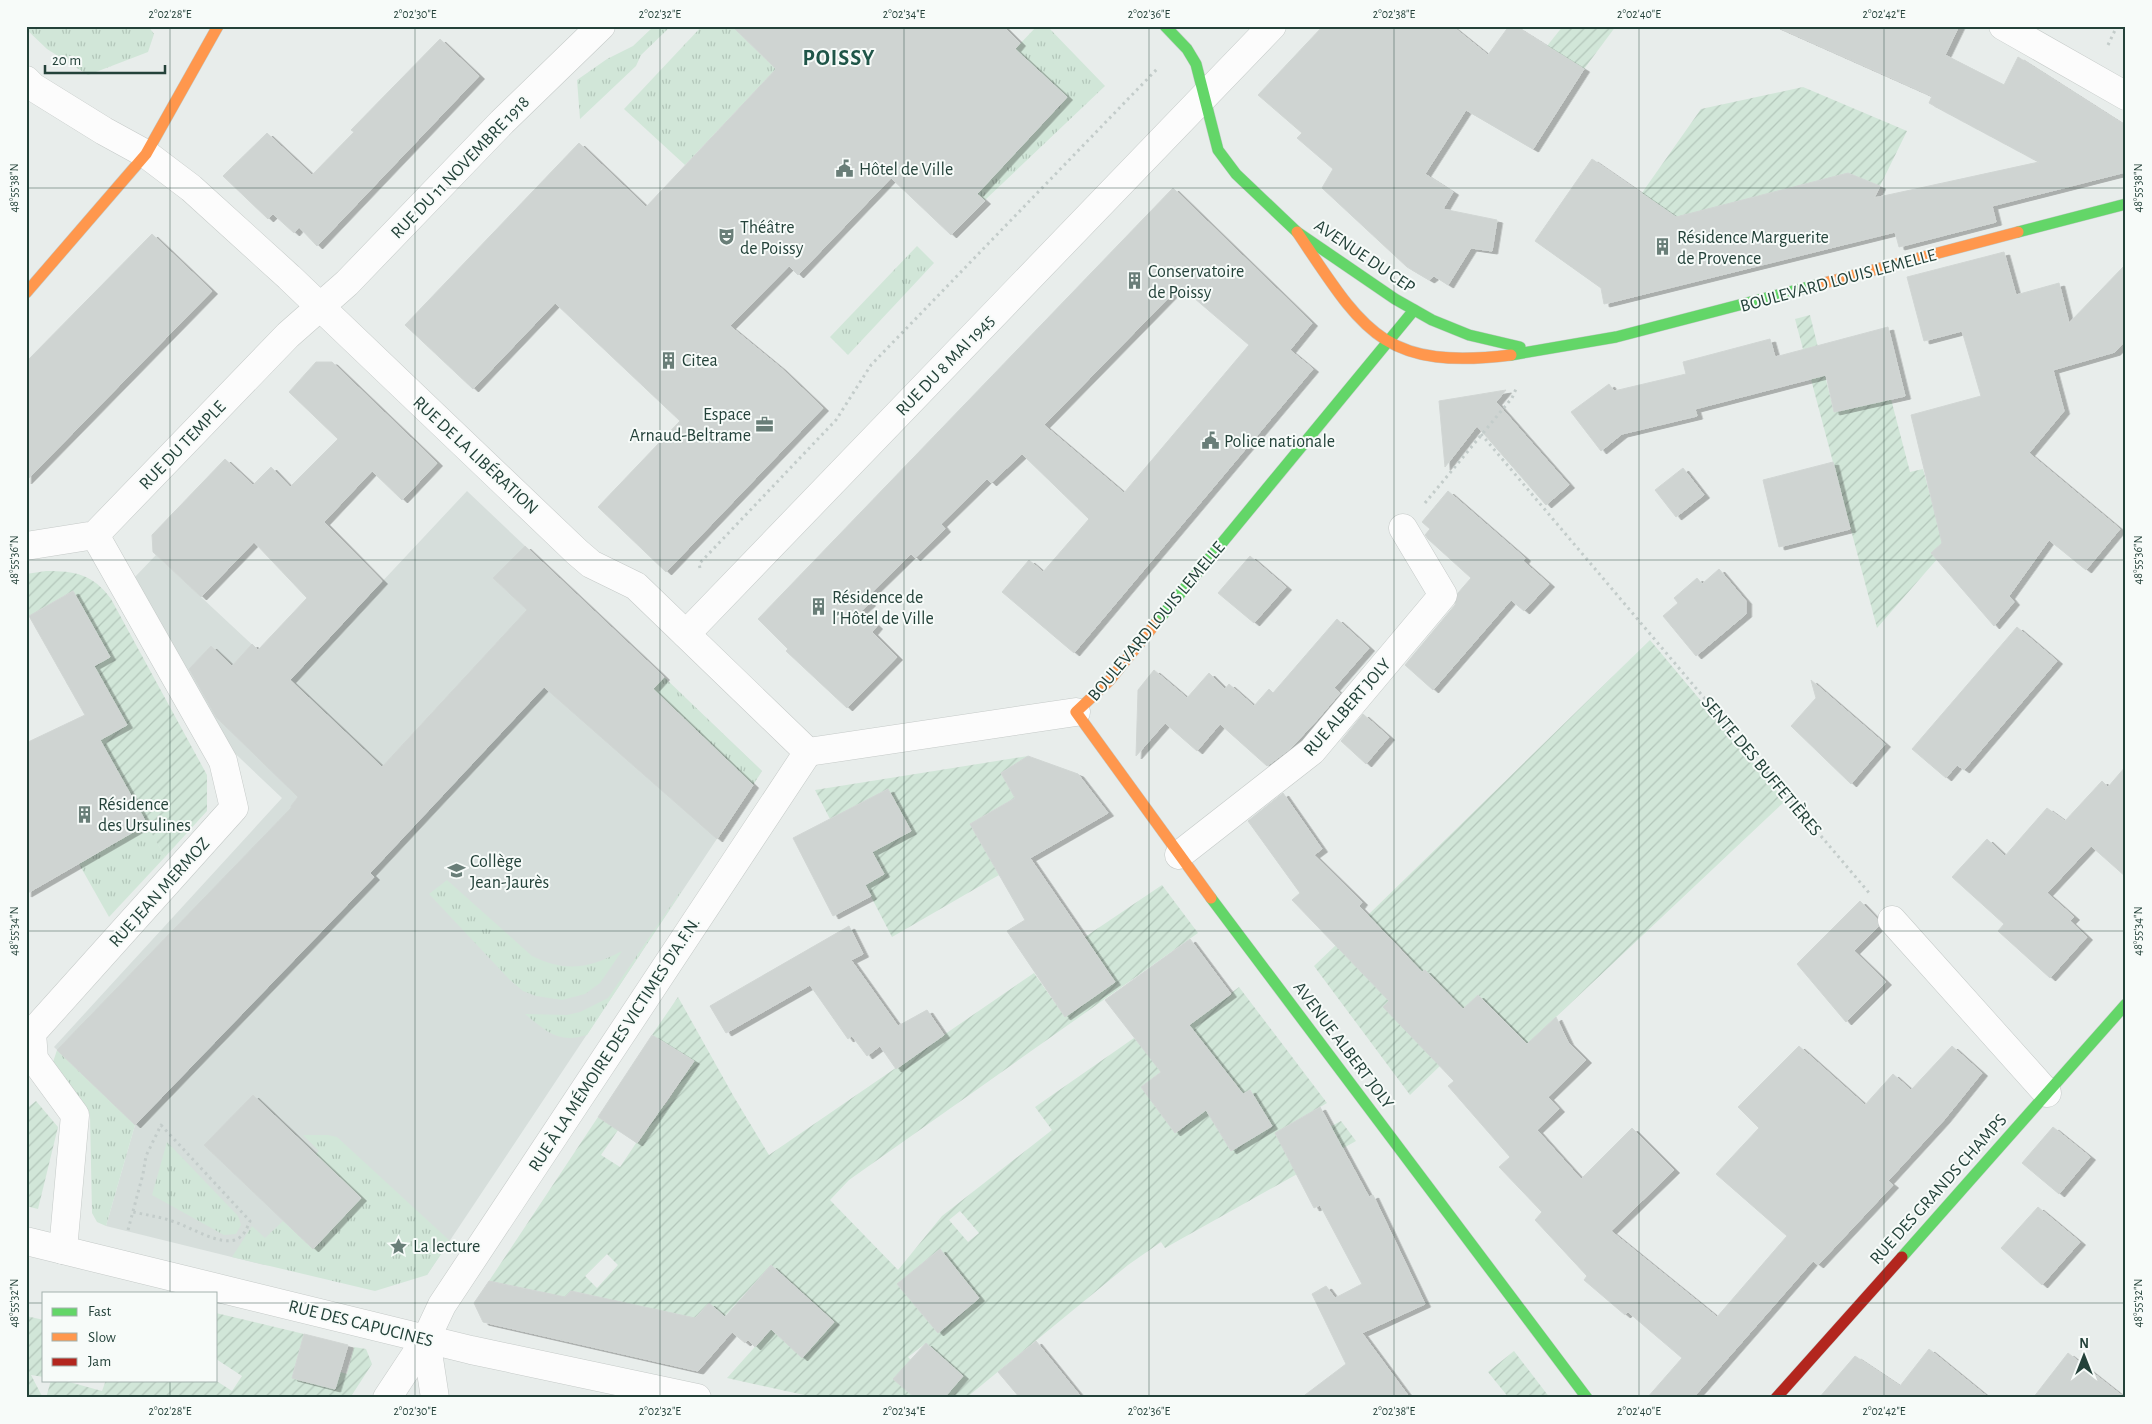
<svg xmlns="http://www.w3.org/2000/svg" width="2152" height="1424" viewBox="0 0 2152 1424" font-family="'Alegreya Sans',sans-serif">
<defs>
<pattern id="grass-tufts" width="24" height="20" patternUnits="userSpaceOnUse" patternTransform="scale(1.25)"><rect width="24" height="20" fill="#d1e6d8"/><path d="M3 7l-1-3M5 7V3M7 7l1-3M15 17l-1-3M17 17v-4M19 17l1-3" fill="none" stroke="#b3c6ba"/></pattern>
<pattern id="garden-furrows" width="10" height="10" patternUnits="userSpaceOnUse" patternTransform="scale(1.25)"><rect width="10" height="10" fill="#d1e6d8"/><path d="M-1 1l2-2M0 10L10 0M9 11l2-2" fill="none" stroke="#b3c6ba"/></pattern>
<filter id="shadow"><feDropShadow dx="5.5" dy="3" stdDeviation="0" flood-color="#0004"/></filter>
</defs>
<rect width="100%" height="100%" fill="#e8edeb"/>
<polygon fill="#d6dedb" points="467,491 525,546 493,578 527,610 558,577 762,771 427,1275 264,1265 106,1226 135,1125 54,1047 282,798 222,741 133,579 156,555 290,680"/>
<g fill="url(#grass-tufts)">
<polygon points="26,26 148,26 154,34 148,52 88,75 47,49 26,29"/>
<polygon points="654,26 671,26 641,55 636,66 580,119 577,80 607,59 633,46"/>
<polygon points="702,26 732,26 776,69 685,165 624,109"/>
<polygon points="1037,26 1047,26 1105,86 985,200 977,194 1067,98 1015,49"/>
<polygon points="917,246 934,263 848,355 830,337"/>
<polygon points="664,677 762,771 753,785 653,689"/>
<polygon points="147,824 165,857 109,917 79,864"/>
<path d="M447,880L532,956C567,973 589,968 622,951L600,983L585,994L562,1000L536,996L523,991L510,980L429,894Z"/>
<path d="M680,892H681L587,1035C558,1044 546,1031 525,1014L567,1015L580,1012L608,998Z"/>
<path d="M57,1050L135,1125L106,1226L97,1222L92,1213L90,1115C86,1102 73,1094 65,1083C61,1077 57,1069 53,1062Z"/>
<polygon points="303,1135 328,1135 337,1137 450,1241 427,1275 375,1291 232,1257 252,1226 265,1238 283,1221 313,1249 360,1199 315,1155 319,1151"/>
<polygon points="167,1142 238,1216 241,1225 236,1234 224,1235 152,1195"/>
</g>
<g fill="url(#garden-furrows)" fill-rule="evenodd">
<polygon points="1563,26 1616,26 1584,69 1547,46"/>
<polygon points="1803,87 1907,131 1880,186 1848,173 1613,234 1701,109"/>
<polygon points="1810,315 1834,412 1891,399 1910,472 1923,469 1945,550 1877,628 1795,319"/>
<path d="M46,571C75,571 93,574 111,599L207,775V811L165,857L99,740L86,679L69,687L66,682L110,657L73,591L29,616L26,611V574Z"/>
<polygon points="1650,640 1785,801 1503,1067 1463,1009 1424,970 1383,1007 1443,1063 1410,1095 1314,966 1336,945 1377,988 1409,957 1368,915"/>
<polygon points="1028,756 1001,773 1015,798 970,824 999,875 892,937 865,885 884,874 872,852 911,831 888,789 830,819 815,790"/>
<path d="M1162,885L1198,933L849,1180L830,1200L898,1270L942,1216L1052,1130L1035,1107L1134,1038L1149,1056L1239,987L1327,1103L1275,1133L1293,1167L1326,1129L1341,1121L1356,1141L1165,1248L1161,1242L1128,1265L966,1398H944L945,1390L959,1373L926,1343L908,1357L911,1360L894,1379L915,1398H818L727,1378L771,1329L802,1357L834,1322L771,1265L724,1317L709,1303L682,1332L588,1295L577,1343L532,1333L541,1292L489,1281L598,1117L618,1130L601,1155L620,1167L663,1103L665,1105L694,1061L652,1035L678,997L734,1097L769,1155L1034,973L1065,1017L1115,982L1085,937ZM1201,1041L1237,1086L1175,1133L1141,1087ZM1250,1090L1272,1126L1231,1151L1209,1115ZM960,1211L979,1233L968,1242L949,1220ZM940,1249L979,1298L938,1333L897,1284ZM607,1254L618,1265L597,1288L585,1276Z"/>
<polygon points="36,1101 58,1127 38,1209 26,1206 26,1109"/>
<polygon points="216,1313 304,1334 292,1378 340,1372 347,1374 354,1347 366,1349 372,1364 350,1398 46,1398 51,1380 62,1380 102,1391 106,1380 215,1380 232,1391 242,1376 216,1359"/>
<polygon points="26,1316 44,1320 44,1377 31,1375 43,1398 26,1398"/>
<polygon points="1514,1351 1550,1398 1509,1398 1488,1372"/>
</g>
<g fill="#cfd4d2" stroke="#d1d6d4" fill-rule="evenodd" filter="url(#shadow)">
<polygon points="732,26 1003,26 1020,43 1015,49 1067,97 977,194 985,201 951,235 891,178 798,275 789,266 730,326 781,368 823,408 666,572 598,507 680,421 555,303 473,389 405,325 579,143 646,207 776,69"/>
<polygon points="1323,26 1452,26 1488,55 1509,26 1515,26 1584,69 1533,149 1466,110 1425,174 1453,192 1443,209 1497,220 1492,251 1471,248 1448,285 1434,276 1429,280 1407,267 1322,188 1333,169 1297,138 1302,133 1258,95"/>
<polygon points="1775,26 1959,26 1945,55 2004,85 2018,57 2126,126 2126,172 1992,206 1996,222 1899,247 1895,232 1604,304 1601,288 1535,241 1592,159 1676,217 1848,173 1880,186 1874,198 2039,162 1929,103 1932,96"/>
<polygon points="440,39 479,76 317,246 299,227 294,233 273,214 268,219 223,176 267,133 312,175 354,132 351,130"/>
<path d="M1173,188L1312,323L1290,350L1313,369L1074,653L1002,592L1029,560L1043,572L1089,519L1022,454L991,483L987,479L941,524L945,529L915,558L911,554L866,598L870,603L861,611L877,626L872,632L897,657L847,708L786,651L788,649L758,619ZM1180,286L1249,345L1124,493L1044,425Z"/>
<polygon points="152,234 212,291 26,481 26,362"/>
<polygon points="2004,252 2016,295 2059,283 2069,323 2126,264 2126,340 2115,352 2053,370 2064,411 2029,453 2120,529 2086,570 2049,540 2009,596 2014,602 1994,626 1931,553 1942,543 1911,415 1981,396 1962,331 1924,341 1907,277"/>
<polygon points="1888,327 1905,396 1834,412 1826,375 1695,409 1697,416 1622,434 1601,451 1571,412 1609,384 1614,391 1686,374 1683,362 1770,339 1775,357"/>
<polygon points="316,362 332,362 437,463 402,500 372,471 324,522 382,581 290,680 382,767 527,610 493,578 525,546 664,677 653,689 753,785 717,839 544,687 370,873 374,877 135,1125 57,1050 291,808 291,806 298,797 216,717 189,669 211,646 232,666 252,644 258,650 307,598 254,542 201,597 153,552 152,535 225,459 253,485 271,467 290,487 338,439 289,392"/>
<polygon points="1506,390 1496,402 1569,485 1546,505 1477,426 1445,467 1439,401"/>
<polygon points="1833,462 1850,529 1779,547 1763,480"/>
<polygon points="1683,468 1704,495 1676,517 1655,490"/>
<polygon points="1448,491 1525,558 1523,561 1549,584 1524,611 1511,600 1433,690 1405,665 1455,605 1458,593 1471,578 1428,539 1425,535 1430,529 1422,522"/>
<polygon points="1250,556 1286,587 1254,623 1218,593"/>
<polygon points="1719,569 1746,601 1746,614 1696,656 1663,616 1678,603 1674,598 1697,578 1702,584"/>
<polygon points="73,591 110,657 94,666 127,725 100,740 147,824 26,894 26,743 85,715 29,616"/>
<polygon points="1337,619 1369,648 1334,688 1340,693 1317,720 1291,748 1267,766 1220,724 1197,751 1165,723 1136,756 1138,690 1154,670 1187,698 1209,673 1225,689 1229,684 1254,706 1269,689 1273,693"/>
<polygon points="2017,627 2057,661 1964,770 1957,765 1946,778 1912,749"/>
<polygon points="1811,680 1885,744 1851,784 1791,726 1816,698"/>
<polygon points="1363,714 1389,737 1366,764 1341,741"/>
<polygon points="1028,756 1078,774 1108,813 1030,858 1115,982 1065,1017 1007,931 1025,920 970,824 1015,798 1001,773"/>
<polygon points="2126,766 2126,877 2091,846 2047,893 2074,917 2070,921 2087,937 2050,978 1998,931 2004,924 1952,877 1987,839 2005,856 2047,808 2065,821 2102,781 2108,787"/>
<polygon points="888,789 911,831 872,852 884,874 865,885 871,896 833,916 793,838"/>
<polygon points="1283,793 1322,849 1314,855 1362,902 1359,906 1422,972 1425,970 1463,1009 1478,995 1527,1044 1556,1017 1568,1042 1586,1060 1548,1097 1559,1109 1537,1130 1581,1179 1632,1128 1674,1170 1611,1231 1717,1317 1787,1236 1716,1174 1759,1128 1738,1107 1799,1046 1865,1105 1893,1074 1911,1090 1952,1046 1982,1073 1944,1120 1888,1181 1893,1185 1818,1265 1813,1261 1693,1398 1647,1398 1682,1358 1628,1312 1625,1315 1584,1280 1587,1276 1535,1220 1542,1212 1499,1167 1510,1157 1448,1086 1454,1081 1383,1007 1389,1001 1292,900 1300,893 1248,821"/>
<polygon points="1860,901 1877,919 1878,927 1854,951 1886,982 1846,1022 1797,964"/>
<polygon points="849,926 863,954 851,960 898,1026 927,1010 944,1035 896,1069 880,1046 867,1056 852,1036 848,1039 810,985 726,1033 710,1006"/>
<polygon points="1190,939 1231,994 1189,1025 1243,1094 1250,1090 1272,1126 1231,1151 1206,1110 1175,1133 1141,1087 1161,1072 1105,1000"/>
<polygon points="652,1035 694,1061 637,1143 598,1117"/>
<polygon points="253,1095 361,1198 313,1249 204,1145"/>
<polygon points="1320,1107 1369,1197 1373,1195 1425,1304 1362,1333 1410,1398 1301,1398 1346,1364 1312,1294 1326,1286 1335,1298 1362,1284 1320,1205 1314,1208 1275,1133"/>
<polygon points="2053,1127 2090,1157 2059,1194 2022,1163"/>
<polygon points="2038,1207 2080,1242 2042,1285 2001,1248"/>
<polygon points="940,1249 979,1298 938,1333 897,1284"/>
<polygon points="771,1265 834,1322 802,1358 771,1329 755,1347 748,1340 745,1343 732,1332 698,1371 483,1322 474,1303 489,1281 565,1297 571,1291 695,1318 709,1303 725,1317"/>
<polygon points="304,1334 348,1345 335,1389 292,1378"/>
<polygon points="1036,1341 1082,1398 1020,1398 998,1372"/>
<polygon points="926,1343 963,1376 944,1398 915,1398 893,1379"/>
<polygon points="1929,1349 1989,1398 1819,1398 1855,1356 1900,1386"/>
<polygon points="2068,1353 2125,1398 2033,1398"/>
</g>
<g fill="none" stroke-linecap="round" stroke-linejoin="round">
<defs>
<g id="street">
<polyline points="2003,26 2126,96"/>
<polyline points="26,80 33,87 104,131 146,154 191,188 289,277 577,552 591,564 636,586 808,752"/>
<polyline points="26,546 95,535 288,335 347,283 502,122 601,26"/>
<polyline points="686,634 1272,26"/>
<polyline points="808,752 1076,712"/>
<polyline points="1179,855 1312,751 1443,595 1403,528"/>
<polyline points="1892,920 2047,1093"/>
<polyline points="26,1241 471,1350 697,1398"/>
<polyline points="63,1250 75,1115 34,1059 32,1033 234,808 223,761 95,535"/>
<polyline points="426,1339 435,1398"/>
<polyline points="387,1398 426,1339 442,1305 808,752"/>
</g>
<g id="fast">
<polyline points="1165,26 1187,49 1196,64 1218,150 1236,174 1297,232 1395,299 1432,320 1469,335 1520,347"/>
<polyline points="2018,232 2126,204"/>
<polyline points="1511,355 1616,337 1824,283"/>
<polyline points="1156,623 1414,310"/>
<polyline points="1211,898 1587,1398"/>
<polyline points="1902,1257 2126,1004"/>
</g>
<g id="slow">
<path d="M1297,232C1363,330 1382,371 1511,355"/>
<polyline points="1824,283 2018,232"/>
<polyline points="26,293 146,154 218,26"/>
<polyline points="1156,623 1109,681 1076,712 1211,898"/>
</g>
<polyline id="jam" points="1776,1398 1902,1257"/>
</defs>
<use href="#street" stroke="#c5cac8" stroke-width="29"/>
<use href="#fast" stroke="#c3cbc8" stroke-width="12"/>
<use href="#slow" stroke="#c3cbc8" stroke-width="12"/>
<use href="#jam" stroke="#c3cbc8" stroke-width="12"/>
<g stroke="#c3ccca" stroke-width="3" stroke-dasharray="2.5 4" stroke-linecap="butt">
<polyline points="2108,45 2117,26"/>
<polyline points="1481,434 1870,894"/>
<polyline points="1425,503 1512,398 1516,389"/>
<polyline points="700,568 699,564 836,420 871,365 1158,68"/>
<path d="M128,1230L143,1174L146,1156L161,1125L250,1221C247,1228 244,1236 237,1239C222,1247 190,1227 175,1222C161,1217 147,1215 133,1212"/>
</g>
<use href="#street" stroke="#fcfcfc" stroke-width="28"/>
<use href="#fast" stroke="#63d668" stroke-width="11"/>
<use href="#slow" stroke="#ff974d" stroke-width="11"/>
<use href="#jam" stroke="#b3261e" stroke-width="11"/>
</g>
<path fill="none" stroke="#24423a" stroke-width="1" stroke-opacity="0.45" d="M170,26V1293M415,26V1398M660,26V1398M904,26V1398M1149,26V1398M1394,26V1398M1639,26V1398M1884,26V1398M26,188H2126M26,560H2126M26,931H2126M26,1303H44M216,1303H2126M170,1380V1398"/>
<defs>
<symbol id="civic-bare" viewBox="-9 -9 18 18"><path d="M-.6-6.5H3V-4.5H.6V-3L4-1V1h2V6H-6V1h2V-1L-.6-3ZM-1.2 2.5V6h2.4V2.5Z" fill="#697e78" stroke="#f7fbf9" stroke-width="2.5" paint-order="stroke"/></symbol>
<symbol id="theatre-bare" viewBox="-9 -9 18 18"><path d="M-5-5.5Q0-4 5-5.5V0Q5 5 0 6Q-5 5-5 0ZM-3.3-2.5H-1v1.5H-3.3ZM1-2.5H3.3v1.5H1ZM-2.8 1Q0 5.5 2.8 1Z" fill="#697e78" stroke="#f7fbf9" stroke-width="2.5" paint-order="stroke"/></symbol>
<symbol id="building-bare" viewBox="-9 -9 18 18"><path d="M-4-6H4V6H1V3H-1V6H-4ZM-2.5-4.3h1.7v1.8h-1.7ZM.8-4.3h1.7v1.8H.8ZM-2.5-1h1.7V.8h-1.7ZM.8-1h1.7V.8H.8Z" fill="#697e78" stroke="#f7fbf9" stroke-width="2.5" paint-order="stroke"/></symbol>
<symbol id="office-bare" viewBox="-9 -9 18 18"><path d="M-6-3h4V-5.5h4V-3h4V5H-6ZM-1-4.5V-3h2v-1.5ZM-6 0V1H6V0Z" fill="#697e78" stroke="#f7fbf9" stroke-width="2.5" paint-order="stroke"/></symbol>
<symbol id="school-bare" viewBox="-9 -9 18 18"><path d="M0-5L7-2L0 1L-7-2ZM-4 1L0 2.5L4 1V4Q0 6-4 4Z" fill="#697e78" stroke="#f7fbf9" stroke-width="2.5" paint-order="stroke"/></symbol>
<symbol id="sight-bare" viewBox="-9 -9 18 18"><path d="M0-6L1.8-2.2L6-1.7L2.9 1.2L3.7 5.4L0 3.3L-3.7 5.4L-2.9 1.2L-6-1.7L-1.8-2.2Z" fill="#697e78" stroke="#f7fbf9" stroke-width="2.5" paint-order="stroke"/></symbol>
</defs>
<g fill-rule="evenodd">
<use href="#civic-bare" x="832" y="156" width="25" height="25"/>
<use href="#theatre-bare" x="714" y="224" width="25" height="25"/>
<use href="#building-bare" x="1650" y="234" width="25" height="25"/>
<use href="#building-bare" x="1122" y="268" width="25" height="25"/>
<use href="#building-bare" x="656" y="348" width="25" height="25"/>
<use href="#office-bare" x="752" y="412" width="25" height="25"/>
<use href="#civic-bare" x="1198" y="428" width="25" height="25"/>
<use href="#building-bare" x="806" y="594" width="25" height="25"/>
<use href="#building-bare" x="72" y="802" width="25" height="25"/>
<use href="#school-bare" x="444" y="858" width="25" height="25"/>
<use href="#sight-bare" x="386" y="1234" width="25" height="25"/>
</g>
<g text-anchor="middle" stroke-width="4" stroke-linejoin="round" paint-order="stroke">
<g font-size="18" fill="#24423a" stroke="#f7fbf9">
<text transform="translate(460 167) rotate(-46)" y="6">RUE DU 11 NOVEMBRE 1918</text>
<text transform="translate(1365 256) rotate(34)" y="6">AVENUE DU CEP</text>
<text transform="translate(1838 280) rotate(-15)" y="6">BOULEVARD LOUIS LEMELLE</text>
<text transform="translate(945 365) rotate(-46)" y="6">RUE DU 8 MAI 1945</text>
<text transform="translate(182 445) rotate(-46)" y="6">RUE DU TEMPLE</text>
<text transform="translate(476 455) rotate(43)" y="6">RUE DE LA LIBÉRATION</text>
<text transform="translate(1156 621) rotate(-50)" y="6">BOULEVARD LOUIS LEMELLE</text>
<text transform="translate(1347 707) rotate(-49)" y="6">RUE ALBERT JOLY</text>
<text transform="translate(1762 766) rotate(50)" y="6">SENTE DES BUFFETIÈRES</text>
<text transform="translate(159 892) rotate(-48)" y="6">RUE JEAN MERMOZ</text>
<text transform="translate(614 1044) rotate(-57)" y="6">RUE À LA MÉMOIRE DES VICTIMES D'A.F.N.</text>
<text transform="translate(1344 1045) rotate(53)" y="6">AVENUE ALBERT JOLY</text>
<text transform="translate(1938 1189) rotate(-48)" y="6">RUE DES GRANDS CHAMPS</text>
<text transform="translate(361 1323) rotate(14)" y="6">RUE DES CAPUCINES</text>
</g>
<g font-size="18" fill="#24423a" stroke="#f7fbf9" text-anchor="start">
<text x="859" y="175">Hôtel de Ville</text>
<text x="740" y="233">Théâtre<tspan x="740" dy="21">de Poissy</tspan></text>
<text x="1677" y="243">Résidence Marguerite<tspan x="1677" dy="21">de Provence</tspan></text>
<text x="1148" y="277">Conservatoire<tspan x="1148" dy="21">de Poissy</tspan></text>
<text x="682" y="366">Citea</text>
<text x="751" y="420" text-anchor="end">Espace<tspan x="751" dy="21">Arnaud-Beltrame</tspan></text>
<text x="1224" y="447">Police nationale</text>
<text x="832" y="603">Résidence de<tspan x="832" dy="21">l'Hôtel de Ville</tspan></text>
<text x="98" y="810">Résidence<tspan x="98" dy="21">des Ursulines</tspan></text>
<text x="470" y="867">Collège<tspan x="470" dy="21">Jean-Jaurès</tspan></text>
<text x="413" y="1252">La lecture</text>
</g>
<g font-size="22" font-weight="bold" letter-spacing="1" fill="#1f5548" stroke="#f7fbf9">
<text x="839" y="65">POISSY</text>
</g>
</g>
<rect width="2152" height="1424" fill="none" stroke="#f7fbf9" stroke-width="55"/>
<rect x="42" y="1292" width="175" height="90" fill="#f7fbf9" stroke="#a3b1ad"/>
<rect x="52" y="1308" width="25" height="8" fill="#63d668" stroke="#a3b1ad"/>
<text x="88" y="1316" font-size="15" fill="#24423a">Fast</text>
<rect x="52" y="1333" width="25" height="8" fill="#ff974d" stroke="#a3b1ad"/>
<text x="88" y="1342" font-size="15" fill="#24423a">Slow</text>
<rect x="52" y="1358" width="25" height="8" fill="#b3261e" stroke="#a3b1ad"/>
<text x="88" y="1366" font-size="15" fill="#24423a">Jam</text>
<g transform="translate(2084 1356)" stroke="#f7fbf9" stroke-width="4" paint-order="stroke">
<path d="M0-4L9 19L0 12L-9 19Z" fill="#24423a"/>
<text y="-8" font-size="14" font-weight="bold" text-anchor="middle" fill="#24423a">N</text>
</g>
<path d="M45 65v8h120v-8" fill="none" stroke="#24423a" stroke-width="2.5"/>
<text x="52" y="65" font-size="15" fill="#24423a" stroke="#f7fbf9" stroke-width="4" paint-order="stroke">20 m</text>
<rect x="28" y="28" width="2096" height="1368" fill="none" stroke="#24423a" stroke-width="2"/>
<g font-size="12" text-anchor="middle" fill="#24423a">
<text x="170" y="18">2°02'28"E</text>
<text x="415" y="18">2°02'30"E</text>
<text x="660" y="18">2°02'32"E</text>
<text x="904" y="18">2°02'34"E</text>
<text x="1149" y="18">2°02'36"E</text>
<text x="1394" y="18">2°02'38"E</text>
<text x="1639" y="18">2°02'40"E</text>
<text x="1884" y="18">2°02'42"E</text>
<text transform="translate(14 188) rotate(-90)" y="4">48°55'38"N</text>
<text transform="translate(2138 188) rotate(-90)" y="4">48°55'38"N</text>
<text transform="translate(14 560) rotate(-90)" y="4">48°55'36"N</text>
<text transform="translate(2138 560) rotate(-90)" y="4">48°55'36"N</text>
<text transform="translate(14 931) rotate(-90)" y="4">48°55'34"N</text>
<text transform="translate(2138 931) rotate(-90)" y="4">48°55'34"N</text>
<text transform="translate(14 1303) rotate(-90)" y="4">48°55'32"N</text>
<text transform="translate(2138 1303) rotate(-90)" y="4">48°55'32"N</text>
<text x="170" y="1415">2°02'28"E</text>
<text x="415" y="1415">2°02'30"E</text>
<text x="660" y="1415">2°02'32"E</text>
<text x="904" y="1415">2°02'34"E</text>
<text x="1149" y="1415">2°02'36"E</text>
<text x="1394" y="1415">2°02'38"E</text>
<text x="1639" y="1415">2°02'40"E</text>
<text x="1884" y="1415">2°02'42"E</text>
</g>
</svg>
